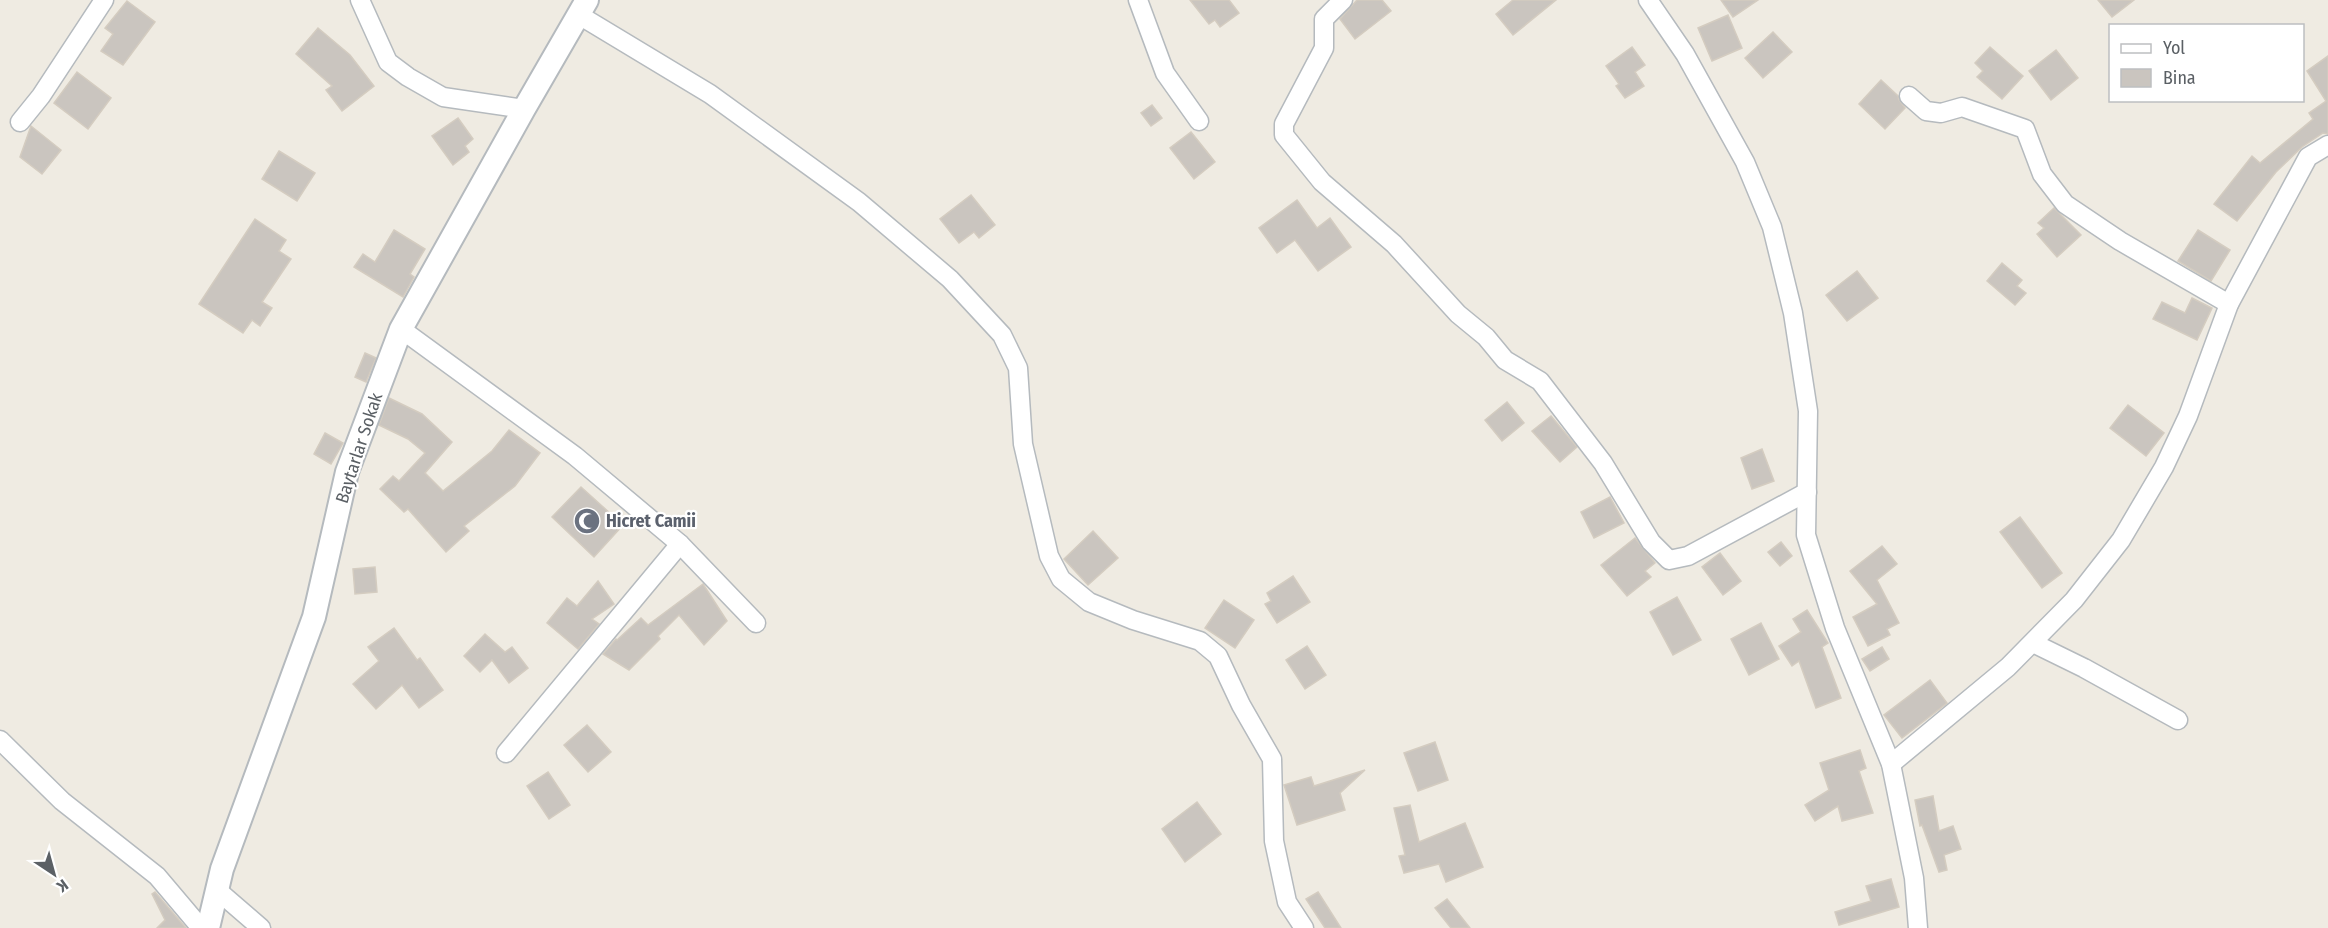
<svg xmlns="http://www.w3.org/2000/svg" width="2328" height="928" viewBox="0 0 2328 928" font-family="'Fira Sans Condensed',sans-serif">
<rect width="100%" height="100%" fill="#efebe2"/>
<g fill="#cac5bf" stroke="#d4ccc0" stroke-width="1.5">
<polygon points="1190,0 1229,0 1239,13 1220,27 1215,20 1209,24"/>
<polygon points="1357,0 1382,0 1391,11 1355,39 1340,19"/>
<polygon points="1513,0 1556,0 1513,35 1496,14"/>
<polygon points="1721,0 1758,0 1733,17"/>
<polygon points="2098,0 2134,0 2112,17"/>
<polygon points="127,1 155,22 123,65 101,51 113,34 105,28"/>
<polygon points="1728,15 1742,48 1712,61 1698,28"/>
<polygon points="318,28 350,55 374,86 342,111 326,90 332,86 296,54"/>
<polygon points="1773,32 1792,52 1763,78 1745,58"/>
<polygon points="1632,47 1645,65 1635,72 1644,86 1625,98 1616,86 1619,84 1606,66"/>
<polygon points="1990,47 2023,76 2002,99 1977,77 1983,71 1975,63"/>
<polygon points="2056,50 2078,78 2051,100 2029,71"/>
<polygon points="2328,56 2328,134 2323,133 2302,147 2276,172 2237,221 2214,204 2252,156 2260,163 2313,119 2309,113 2326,101 2307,71"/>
<polygon points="77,72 111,98 88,129 54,103"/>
<polygon points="1881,80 1898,96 1899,100 1905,108 1885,129 1859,104"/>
<polygon points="1152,105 1162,118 1151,126 1141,113"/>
<polygon points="458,118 473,139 465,146 469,152 453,165 432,136"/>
<polygon points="31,126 61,150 42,174 20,157"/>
<polygon points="1191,132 1215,162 1194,179 1170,148"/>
<polygon points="279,151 315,173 297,201 262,179"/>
<polygon points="971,195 995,225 979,238 974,232 959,243 940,219"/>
<polygon points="1297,200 1317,228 1330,218 1351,247 1318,271 1295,240 1277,253 1259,228"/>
<polygon points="2054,208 2081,235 2057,257 2037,234 2044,228 2038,223"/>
<polygon points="255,219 286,240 279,251 291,259 262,302 272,308 260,326 252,320 243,333 199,304"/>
<polygon points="394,230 425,249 410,274 414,277 403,297 354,267 363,254 375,262"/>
<polygon points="2198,230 2230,250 2211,281 2178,261"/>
<polygon points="2002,263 2022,280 2017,286 2026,293 2015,305 1987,281"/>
<polygon points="1857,271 1878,298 1847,321 1826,295"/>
<polygon points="2192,298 2212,308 2197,340 2153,319 2162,302 2185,313"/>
<polygon points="365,353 376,358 366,382 355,377"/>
<polygon points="389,398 422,414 452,442 425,473 443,491 492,451 509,430 540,453 515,486 464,526 469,531 446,552 408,509 404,512 380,489 393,476 399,481 425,453 408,439 379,425"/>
<polygon points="1507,402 1524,423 1502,441 1485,420"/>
<polygon points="2128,405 2164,433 2146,456 2110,428"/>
<polygon points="1551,416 1577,447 1560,462 1532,431"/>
<polygon points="325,433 343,443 331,464 314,454"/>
<polygon points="1762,449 1774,481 1752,489 1741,458"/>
<polygon points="581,487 623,525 594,557 552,517"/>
<polygon points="1610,497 1624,523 1594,538 1581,512"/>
<polygon points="2020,517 2062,573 2042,588 2000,532"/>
<polygon points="1093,531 1118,558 1088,585 1064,559"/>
<polygon points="1635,538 1655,563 1645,571 1651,577 1627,596 1601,565"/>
<polygon points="1781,542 1792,556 1780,566 1768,552"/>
<polygon points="1882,546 1897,564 1877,580 1899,623 1887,629 1890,635 1868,646 1853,617 1877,604 1850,571"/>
<polygon points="1720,553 1741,581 1723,595 1702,567"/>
<polygon points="375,567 377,592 355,594 353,569"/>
<polygon points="1293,576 1310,602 1277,623 1265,604 1271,601 1267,593"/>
<polygon points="598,581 614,604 592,619 599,624 578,649 547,623 567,598 577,606"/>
<polygon points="703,584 727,621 704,645 679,615 658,636 660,639 629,670 603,654 616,639 617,640 641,618 648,625"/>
<polygon points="1677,597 1701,640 1673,655 1650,612"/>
<polygon points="1224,600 1254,620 1235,648 1205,628"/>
<polygon points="1807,610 1828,643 1822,647 1841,698 1816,708 1799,661 1792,666 1779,646 1801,632 1793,619"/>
<polygon points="1761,623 1779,659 1749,675 1731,639"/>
<polygon points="394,628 417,660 420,658 443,690 419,708 402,685 376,709 353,684 379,661 368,647"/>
<polygon points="485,634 505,652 512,647 528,668 509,683 492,660 480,672 464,656"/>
<polygon points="1307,646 1326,675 1305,689 1286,660"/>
<polygon points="1882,647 1889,659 1870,671 1862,659"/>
<polygon points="1930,680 1947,703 1902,738 1884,715"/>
<polygon points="587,725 611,752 588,772 564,745"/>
<polygon points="1435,742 1448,780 1418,791 1404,753"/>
<polygon points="1860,750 1866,768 1859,771 1873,813 1842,821 1838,806 1815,821 1805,805 1829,790 1820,763"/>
<polygon points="1365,770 1340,793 1345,810 1297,825 1284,785 1311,777 1314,786"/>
<polygon points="548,772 570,805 549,819 527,786"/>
<polygon points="1933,796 1939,831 1953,826 1961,849 1944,855 1947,870 1939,872 1922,825 1920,826 1915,800"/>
<polygon points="1197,802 1221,834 1185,862 1162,829"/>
<polygon points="1410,805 1419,842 1465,823 1483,867 1446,882 1439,864 1404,873 1399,856 1405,855 1394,808"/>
<polygon points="1891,879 1899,907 1839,925 1835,912 1871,901 1866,886"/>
<polygon points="155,892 186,928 157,928 165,920 152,894"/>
<polygon points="1318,892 1341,928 1325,928 1306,899"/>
<polygon points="1447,899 1470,928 1451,928 1435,908"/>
</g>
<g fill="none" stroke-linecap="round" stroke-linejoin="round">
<defs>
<g id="minor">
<polyline points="360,0 388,62 408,77 443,97 524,109"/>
<polyline points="1138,0 1165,73 1199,121"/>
<polyline points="1343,0 1324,19 1324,48 1284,124 1284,135 1322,182 1394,244 1458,314 1486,337 1505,360 1540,381 1603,463 1651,542 1669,560 1688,556 1807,492"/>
<polyline points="1648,0 1685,54 1745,162 1772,227 1793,313 1808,411 1806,535 1835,628 1891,764 1914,878 1918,928"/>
<polyline points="579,15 710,94 859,202 950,279 1002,335 1018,368 1023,444 1049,556 1061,579 1089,602 1133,620 1200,641 1218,656 1241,705 1272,759 1274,841 1287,902 1304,928"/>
<polyline points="1909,96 1926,111 1941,113 1962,107 2025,129 2042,174 2065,204 2120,241 2229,304"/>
<polyline points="20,122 41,96 104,0"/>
<polyline points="401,329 575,456 680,544 756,623"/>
<polyline points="2033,643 2084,668 2178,720"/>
<polyline points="0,740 62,801 157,876 201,928"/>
<polyline points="506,753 680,544"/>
<polyline points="1891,764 2008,667 2074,600 2121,540 2164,467 2188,416 2229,304 2308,157 2328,145"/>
<polyline points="217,890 261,928"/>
</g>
<polyline id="tertiary" points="208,928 222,869 314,617 347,472 401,329 524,109 587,0"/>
</defs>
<use href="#minor" stroke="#b5babe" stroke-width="21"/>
<use href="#tertiary" stroke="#b5babe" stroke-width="26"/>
<use href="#minor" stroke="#fff" stroke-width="18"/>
<use href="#tertiary" stroke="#fff" stroke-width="22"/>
</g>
<defs>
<symbol id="mosque-disc" viewBox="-11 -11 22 22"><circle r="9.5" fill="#6b7280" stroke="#fff"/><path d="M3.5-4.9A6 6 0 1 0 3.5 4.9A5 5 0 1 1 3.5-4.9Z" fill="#fff"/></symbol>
</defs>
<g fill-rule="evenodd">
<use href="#mosque-disc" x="572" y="506" width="30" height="30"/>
</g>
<g text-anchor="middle" stroke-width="4.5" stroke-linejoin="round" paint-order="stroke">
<g font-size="18" fill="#5b6065" stroke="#fff">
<text transform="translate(359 448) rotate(-72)" y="6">Baytarlar Sokak</text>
</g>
<g font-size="18" font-weight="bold" fill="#5b616d" stroke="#fff" text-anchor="start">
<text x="606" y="527">Hicret Camii</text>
</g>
</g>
<rect x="2109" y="24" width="195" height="78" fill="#ffffff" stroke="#bdbfc1" stroke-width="1.5"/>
<rect x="2121" y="44" width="30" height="9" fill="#ffffff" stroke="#bdbfc1" stroke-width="1.5"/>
<text x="2163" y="54" font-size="18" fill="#5b6065">Yol</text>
<rect x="2121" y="69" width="30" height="18" fill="#cac5bf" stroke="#bdbfc1" stroke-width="1.5"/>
<text x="2163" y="84" font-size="18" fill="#5b6065">Bina</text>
<g transform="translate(54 874) rotate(144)" stroke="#ffffff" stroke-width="4.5" paint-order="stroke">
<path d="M0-4.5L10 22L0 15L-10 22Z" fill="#5b6065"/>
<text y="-9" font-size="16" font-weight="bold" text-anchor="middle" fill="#5b6065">K</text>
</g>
</svg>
